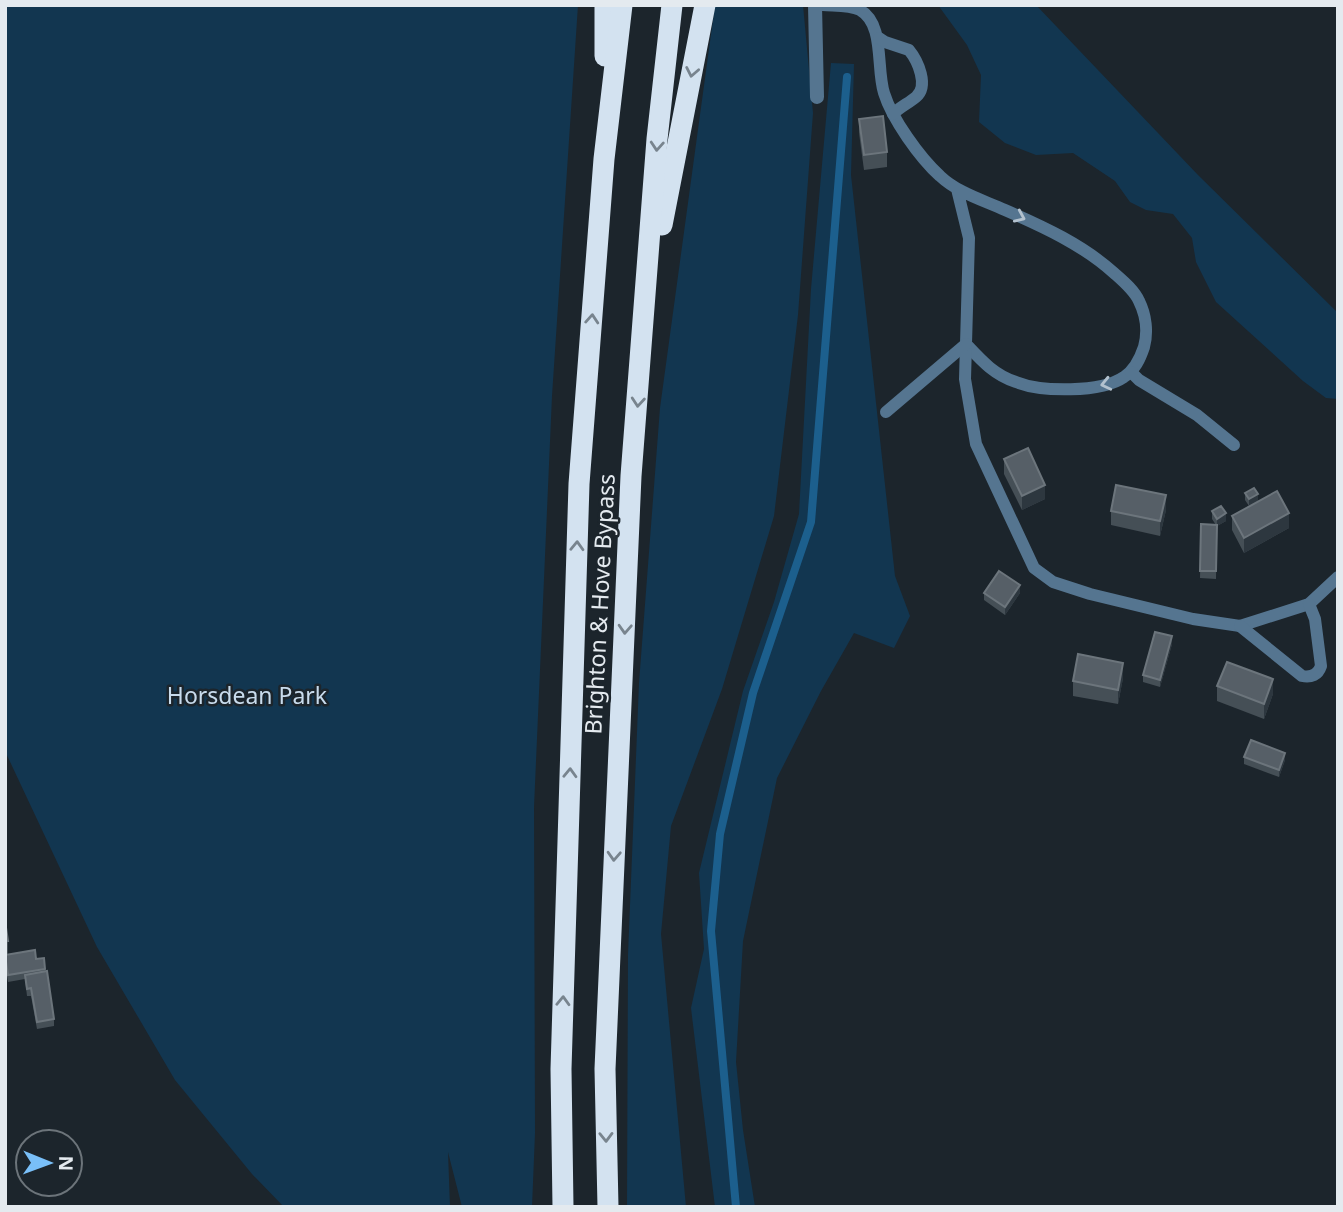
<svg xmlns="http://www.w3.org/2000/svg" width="1343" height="1212" viewBox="0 0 1343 1212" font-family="'Noto Sans',sans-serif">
<rect width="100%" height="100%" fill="#1c252c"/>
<g fill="#123650">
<polygon points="5,5 578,5 552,396 534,807 535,1133 532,1207 462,1207 448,1152 450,1207 284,1207 252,1174 175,1080 97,947 5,751"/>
<polygon points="715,5 803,5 813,113 798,315 774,516 722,689 671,826 661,934 686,1207 627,1207 628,955 639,683 660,408"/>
<polygon points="938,5 1036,5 1198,175 1338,313 1338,399 1326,398 1303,381 1216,302 1196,262 1192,238 1173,214 1146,210 1130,202 1115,181 1073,153 1036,155 1005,143 979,122 981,75 967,45"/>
<polygon points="831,63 854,64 851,175 895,576 910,616 894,648 854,633 821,691 777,778 743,941 736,1062 743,1130 755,1207 715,1207 691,1008 704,949 699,873 743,691 774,602 799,514 811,289"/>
</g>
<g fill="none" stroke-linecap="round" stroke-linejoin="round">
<polyline stroke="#1c5f8d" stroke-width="8" points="736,1207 711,931 720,834 753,693 811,522 847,77"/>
<g stroke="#557590" stroke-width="12">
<path d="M823,5C834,6 850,5 860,10C885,24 876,68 884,93C892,119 920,158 940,176C958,193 983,200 1005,210C1044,227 1083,245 1114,273C1123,281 1134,290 1139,301C1146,315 1148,332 1144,347C1140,359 1135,370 1124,377C1101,393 1041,392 1016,382C994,375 981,360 966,344L969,238L957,189"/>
<path d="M879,38L885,42L909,50C918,61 929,86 916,97C909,103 900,107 893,114"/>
<polyline points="966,344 965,379 976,444 1034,568 1053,582 1090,594 1193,619 1240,626 1309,604 1338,577"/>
<polyline points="1131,372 1139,380 1197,415 1234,445"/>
<polyline points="886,412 966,344"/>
<path d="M1240,626L1302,676C1311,678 1318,675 1321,666L1315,619L1309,604"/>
</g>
<polyline stroke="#557590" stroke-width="14" points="815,5 817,97"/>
<g stroke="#d3e2f0" stroke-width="21">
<polyline points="605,56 605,5"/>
<polyline points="662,225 705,5"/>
<polyline points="563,1207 561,1069 579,484 604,159 622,5"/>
<polyline points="608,1207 605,1069 631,476 657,139 672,5"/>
</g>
</g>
<g fill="#454f56">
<polygon points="859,119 887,152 887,167 864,170 859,133"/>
<polygon points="1004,459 1045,499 1022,510 1004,474"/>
<polygon points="1245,493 1258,501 1289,528 1244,553 1232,530 1232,516 1249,506 1245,500"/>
<polygon points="1166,510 1160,536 1111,525 1111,511"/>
<polygon points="1212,511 1226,521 1217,526 1216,579 1200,578 1201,524 1216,525 1212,519"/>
<polygon points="984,593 1020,593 1005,615 984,600"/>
<polygon points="1172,644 1160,687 1143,682 1143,675"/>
<polygon points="1123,678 1118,704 1073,696 1073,681"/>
<polygon points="1217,686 1273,694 1264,719 1217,701"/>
<polygon points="1244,757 1285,760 1279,777 1244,764"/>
<polygon points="5,921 8,941 8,954 36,959 45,969 54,1019 54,1026 37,1029 31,996 27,996 25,979 8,982 5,964"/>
</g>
<g fill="#2d373f">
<polygon points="1045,485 1045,499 1022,510 1022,496"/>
<polygon points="1258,494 1258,501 1249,507 1249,499"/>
<polygon points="1166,495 1166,510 1160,536 1160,521"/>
<polygon points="1226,513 1226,521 1217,526 1216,579 1217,519"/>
<polygon points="1289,513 1289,528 1244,553 1244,538"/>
<polygon points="1020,585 1020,593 1005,615 1005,607"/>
<polygon points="1172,636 1172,644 1160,687 1160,680"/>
<polygon points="1123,663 1123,678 1118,704 1118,690"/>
<polygon points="1273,679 1273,694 1264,719 1264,704"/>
<polygon points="1285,753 1285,760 1279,777 1279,770"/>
</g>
<g fill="#565f67" stroke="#6c757c" stroke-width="2">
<polygon points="883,116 887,152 864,155 859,119"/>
<polygon points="1028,448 1045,485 1022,496 1004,459"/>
<polygon points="1116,485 1166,495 1160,521 1111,511"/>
<polygon points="1254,488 1258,494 1249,499 1245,493"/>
<polygon points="1277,491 1289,513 1244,538 1232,516"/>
<polygon points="1221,506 1226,513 1217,519 1212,511"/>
<polygon points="1201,524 1217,525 1216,571 1200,571"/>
<polygon points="999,571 1020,585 1005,607 984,593"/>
<polygon points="1155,632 1172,636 1160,680 1143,675"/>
<polygon points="1078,654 1123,663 1118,690 1073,681"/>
<polygon points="1227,662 1273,679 1264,704 1217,686"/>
<polygon points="1251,740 1285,753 1279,770 1244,757"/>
<polygon points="5,921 8,941 5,941"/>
<polygon points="35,950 36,959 44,958 45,969 8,975 5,955"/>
<polygon points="47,971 54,1019 37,1022 31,988 27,989 25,975"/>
</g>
<defs><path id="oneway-chevron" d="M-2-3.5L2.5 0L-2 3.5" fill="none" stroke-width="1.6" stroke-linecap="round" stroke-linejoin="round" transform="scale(1.75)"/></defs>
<g stroke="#78848e">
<use href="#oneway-chevron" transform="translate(692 72) rotate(101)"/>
<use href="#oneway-chevron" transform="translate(657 146) rotate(94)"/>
<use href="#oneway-chevron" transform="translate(592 319) rotate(-86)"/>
<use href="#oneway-chevron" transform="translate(638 402) rotate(95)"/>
<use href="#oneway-chevron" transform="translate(577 546) rotate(-88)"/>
<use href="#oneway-chevron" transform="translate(625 629) rotate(93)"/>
<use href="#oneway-chevron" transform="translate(570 773) rotate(-88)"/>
<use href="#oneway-chevron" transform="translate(614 856) rotate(93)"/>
<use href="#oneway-chevron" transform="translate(563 1001) rotate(-88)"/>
<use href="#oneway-chevron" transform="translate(606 1137) rotate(89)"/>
</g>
<g stroke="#b2c1ce">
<use href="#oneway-chevron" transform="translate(1020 217) rotate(24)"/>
<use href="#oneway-chevron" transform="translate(1106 384) rotate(167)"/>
</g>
<g text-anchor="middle" stroke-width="5" stroke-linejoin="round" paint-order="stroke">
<g font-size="23" fill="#e4eaef" stroke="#1c252c">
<text transform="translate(600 604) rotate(-87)" y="8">Brighton &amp; Hove Bypass</text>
</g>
<g font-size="23" fill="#c8dbec" stroke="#1c252c">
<text x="247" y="704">Horsdean Park</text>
</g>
</g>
<rect width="1343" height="1212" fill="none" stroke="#e4eaef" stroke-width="14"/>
<g transform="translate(49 1163) rotate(91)"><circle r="33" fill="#1c252c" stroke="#6c747a" stroke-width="2"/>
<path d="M0-5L12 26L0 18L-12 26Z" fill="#79bff8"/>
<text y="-10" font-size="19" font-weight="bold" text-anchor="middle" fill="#e4eaef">N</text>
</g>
</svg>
